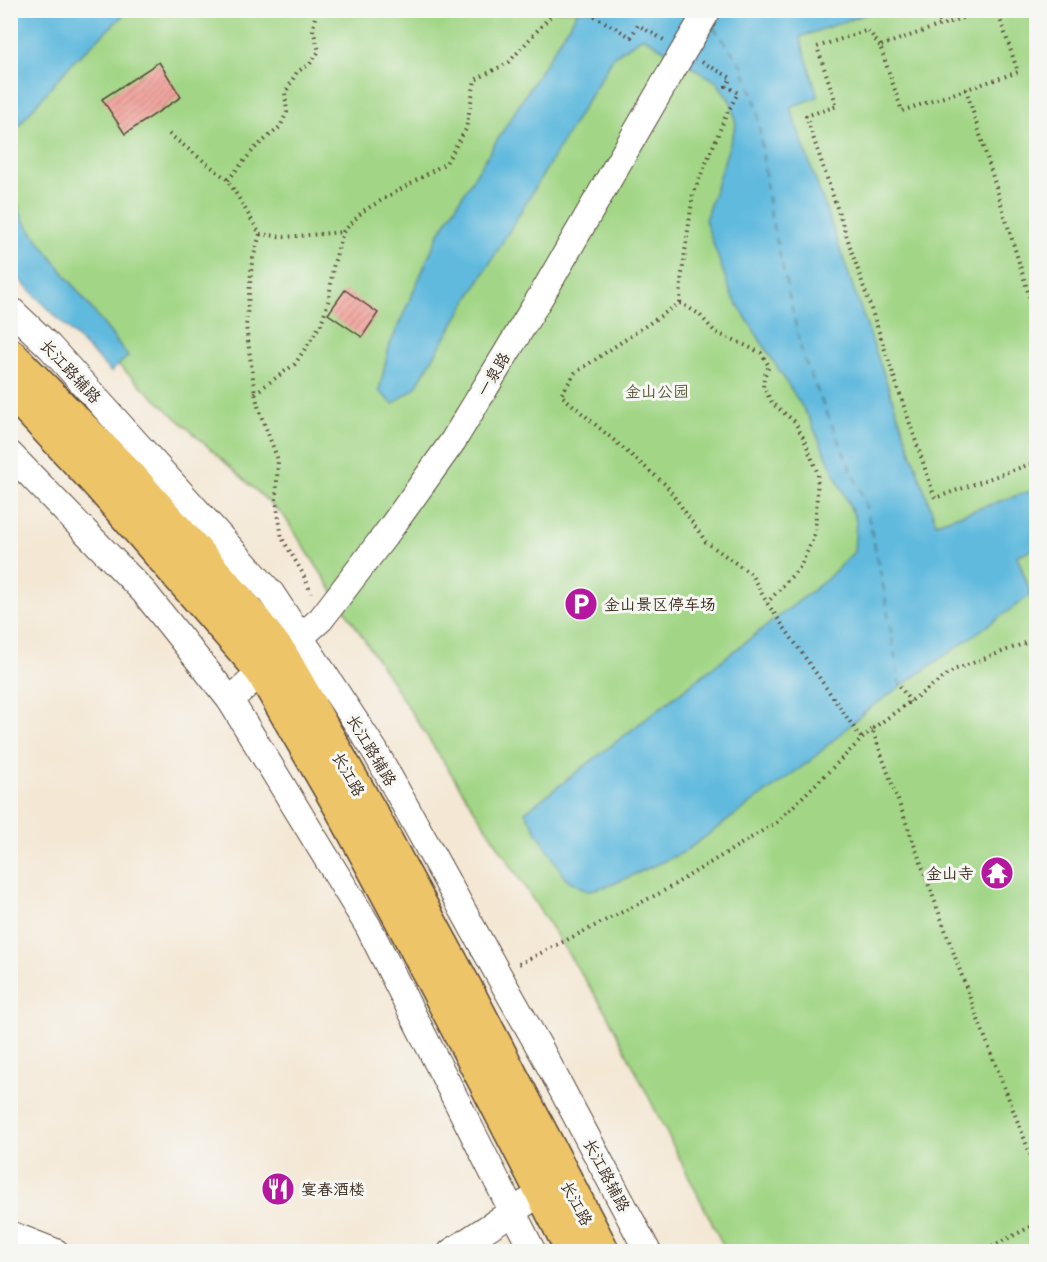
<svg xmlns="http://www.w3.org/2000/svg" width="1047" height="1262" viewBox="0 0 1047 1262" font-family="'Gochi Hand','LXGW WenKai TC',sans-serif">
<defs>
<pattern id="building-hatch" width="6" height="6" patternUnits="userSpaceOnUse" patternTransform="scale(1.5)"><rect width="6" height="6" fill="#f1a39c"/><path d="M-1 1l2-2M0 6l6-6M5 7l2-2" fill="none" stroke="#c4857f"/></pattern>
</defs>
<rect width="100%" height="100%" fill="#f6f6f2"/>
<filter id="ink" filterUnits="userSpaceOnUse"><feTurbulence type="fractalNoise" baseFrequency=".0167" numOctaves="2"/><feDisplacementMap in="SourceGraphic" scale="12" xChannelSelector="R" yChannelSelector="G"/><feConvolveMatrix kernelMatrix="1 2 1 2 8 2 1 2 1" color-interpolation-filters="sRGB"/></filter>
<filter id="wash" filterUnits="userSpaceOnUse"><feTurbulence type="fractalNoise" baseFrequency=".008" numOctaves="4" result="noise"/><feDisplacementMap in="SourceGraphic" scale="24" xChannelSelector="R" yChannelSelector="G"/><feGaussianBlur stdDeviation="1.35" result="paint"/><feColorMatrix in="noise" values="0 0 0 0 0 0 0 0 0 0 0 0 0 0 0 0 0 1.4 0 .05"/><feComposite in="paint" operator="in"/></filter>
<g filter="url(#wash)">
<rect width="100%" height="100%" fill="#f4e8d5"/>
<polygon fill="#a2d686" stroke="#6e8052" stroke-width="1.5" points="10,11 1036,11 1036,1251 726,1251 606,1012 284,516 11,267"/>
<g fill="#61bade" stroke="#4e727e" stroke-width="1.5">
<polygon points="11,10 128,11 72,63 23,120 11,138"/>
<polygon points="578,11 875,11 800,37 818,97 790,107 936,523 1036,489 1036,549 1017,555 1031,595 866,711 810,761 684,852 611,885 587,891 565,878 525,812 826,580 854,552 856,520 808,416 731,294 705,220 736,125 732,104 717,82 643,37 614,56 415,388 393,404 379,391 389,347 439,233"/>
<polygon points="11,186 23,220 128,356 111,372 11,271"/>
</g>
<g fill="none" stroke-linecap="round" stroke-linejoin="round">
<polyline stroke="#485c61" stroke-width="1.5" stroke-dasharray="8 6" stroke-linecap="butt" points="713,27 742,65 757,107 769,208 803,357 865,502 883,585 900,686"/>
</g>
<g id="blocks">
<g fill="url(#building-hatch)">
<polygon points="159,62 181,97 125,134 102,99"/>
<polygon points="345,290 378,313 362,337 328,314"/>
</g>
</g>
</g>
<g filter="url(#ink)">
<use href="#blocks" fill-opacity="0" stroke="#574639" stroke-width="1.5"/>
<g fill="none" stroke-linecap="round" stroke-linejoin="round">
<defs>
<g id="street">
<polyline points="10,309 50,347 271,593 375,751 498,974 542,1052 648,1252"/>
<polyline points="10,454 144,592 230,700 368,926 533,1252"/>
<polyline points="230,700 321,619 390,529 453,441 547,286 664,84"/>
<polyline points="10,1234 56,1252"/>
<polyline points="451,1252 527,1202"/>
</g>
<g id="primary">
<polyline points="10,355 133,480 239,601 281,655 374,819 467,991 603,1252"/>
<polyline points="10,389 98,483 262,671 339,804 399,915 573,1252"/>
</g>
</defs>
<use href="#street" stroke="#574639" stroke-width="28"/>
<use href="#primary" stroke="#574639" stroke-width="36"/>
<g stroke="#574639" stroke-width="4" stroke-dasharray="1.5 4.5" stroke-linecap="butt">
<polyline points="584,10 631,37 638,25 664,40"/>
<polyline points="935,10 941,25"/>
<polyline points="985,10 880,46 902,111 1018,72 997,10"/>
<polyline points="880,46 868,30 817,47 837,106 806,116 935,498 1036,462"/>
<polyline points="702,62 731,78 726,86 738,93 727,113 693,194 681,281 680,303 575,373 561,395 666,485 706,542 751,574 767,603 862,739"/>
<polyline points="966,89 1036,318"/>
<polyline points="169,134 228,180 260,234 252,262 246,326 255,393 259,410 278,460 276,500 282,538 302,572 311,593"/>
<polyline points="228,180 255,148 280,127 287,112 285,93 297,72 310,64 319,51 313,30 316,10"/>
<polyline points="260,234 285,237 343,232"/>
<polyline points="680,303 699,314 716,333 732,339 761,353 769,366 764,377 763,387 773,404 794,421 803,437 818,474 815,534 800,567 767,603"/>
<polyline points="255,393 295,364 321,324 329,299 333,267 343,232 363,211 446,163 466,129 475,80 509,62 556,10"/>
<polyline points="1036,639 954,670 872,729 974,1009 1036,1169"/>
<polyline points="900,686 910,702"/>
<polyline points="519,964 662,892 777,822 872,729"/>
<polyline points="981,1252 1036,1224"/>
</g>
<use href="#street" stroke="#fff" stroke-width="26"/>
<use href="#primary" stroke="#eec469" stroke-width="33"/>
<defs>
<polyline id="street-bridge" points="664,84 708,10"/>
</defs>
<use href="#street-bridge" stroke="#574639" stroke-width="28" stroke-linecap="butt"/>
<use href="#street-bridge" stroke="#fff" stroke-width="26"/>
</g>
</g>
<defs>
<symbol id="parking-disc" viewBox="-11 -11 22 22"><circle r="9.5" fill="#b5179e" stroke="#f6f6f2"/><path d="M-3.5-5.5H1a3.5 3.5 0 0 1 0 7H-1V5.5H-3.5ZM-1-3.4V-.6H.8a1.4 1.4 0 0 0 0-2.8Z" fill="#fff"/></symbol>
<symbol id="temple-disc" viewBox="-11 -11 22 22"><circle r="9.5" fill="#b5179e" stroke="#f6f6f2"/><path d="M0-6L5-2H3V0L6.5 2.5H4V6H1.5V3h-3V6H-4V2.5H-6.5L-3 0V-2H-5Z" fill="#fff"/></symbol>
<symbol id="restaurant-disc" viewBox="-11 -11 22 22"><circle r="9.5" fill="#b5179e" stroke="#f6f6f2"/><path d="M-5-6h1v4h1v-4h1v4h1v-4h1v5L-1.5 .5V6h-2V.5L-5-1ZM5-6V6H3V1.5H1.5Q1.5-4 5-6Z" fill="#fff"/></symbol>
</defs>
<g fill-rule="evenodd">
<use href="#parking-disc" x="562" y="585" width="38" height="38"/>
<use href="#temple-disc" x="978" y="854" width="38" height="38"/>
<use href="#restaurant-disc" x="259" y="1170" width="38" height="38"/>
</g>
<g text-anchor="middle" stroke-width="6" stroke-linejoin="round" paint-order="stroke">
<g font-size="16" fill="#3b2a1e" stroke="#f6f6f2">
<text transform="translate(71 371) rotate(47)" y="6">长江路辅路</text>
<text transform="translate(493 374) rotate(-59)" y="6">一泉路</text>
<text transform="translate(372 750) rotate(59)" y="6">长江路辅路</text>
<text transform="translate(349 774) rotate(60)" y="6">长江路</text>
<text transform="translate(607 1175) rotate(62)" y="6">长江路辅路</text>
<text transform="translate(577 1203) rotate(62)" y="6">长江路</text>
</g>
<g font-size="16" fill="#555538" stroke="#f6f6f2">
<text x="657" y="397">金山公园</text>
</g>
<g font-size="16" fill="#3b2a1e" stroke="#f6f6f2" text-anchor="start">
<text x="604" y="610">金山景区停车场</text>
<text x="974" y="879" text-anchor="end">金山寺</text>
<text x="301" y="1195">宴春酒楼</text>
</g>
</g>
<rect width="1047" height="1262" fill="none" stroke="#f6f6f2" stroke-width="36"/>
</svg>
